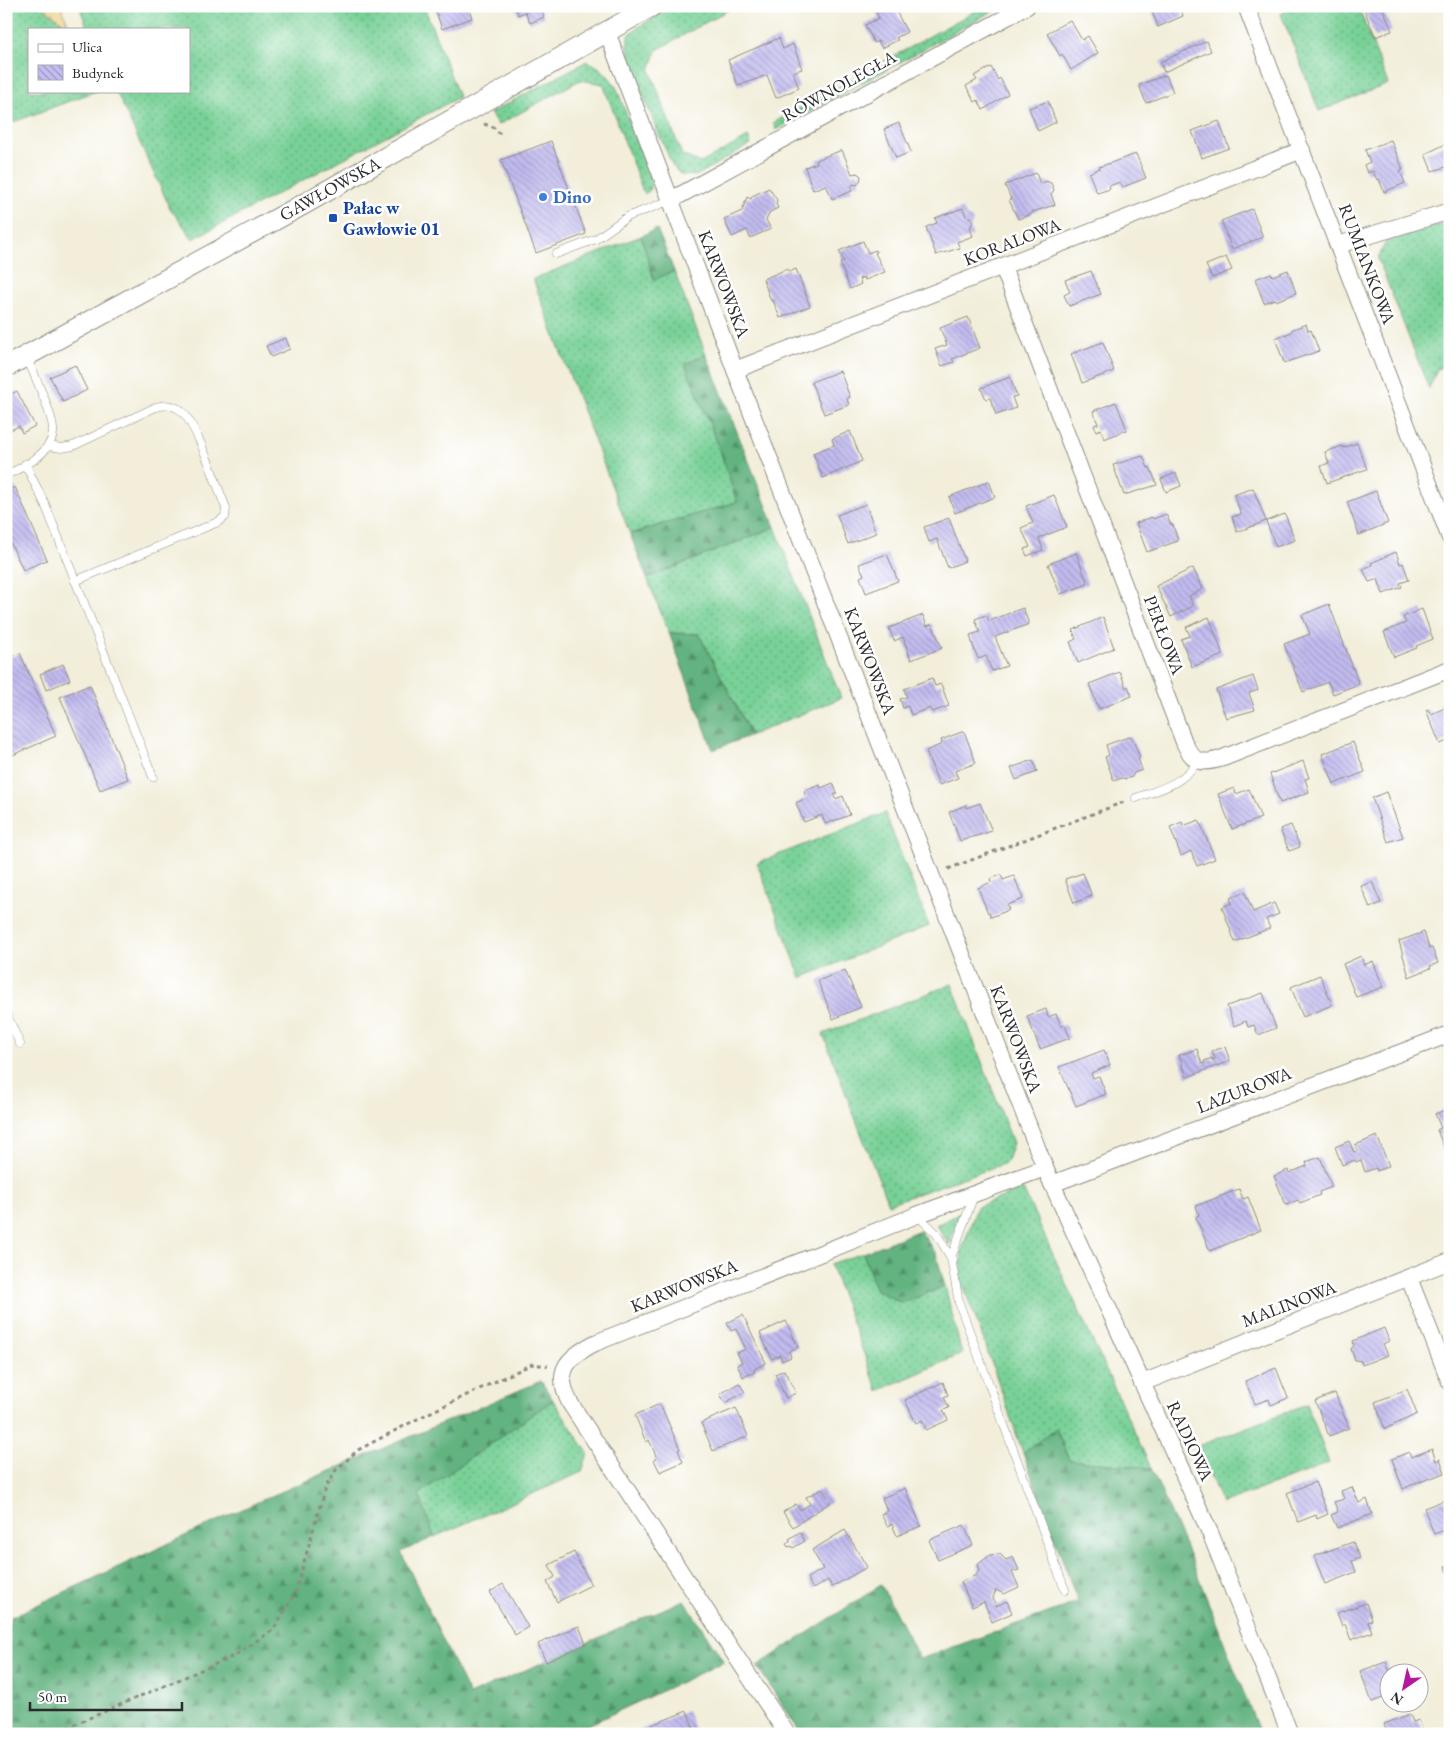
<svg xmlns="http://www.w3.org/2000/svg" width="1456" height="1740" viewBox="0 0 1456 1740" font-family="'EB Garamond',serif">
<defs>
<pattern id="grass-dots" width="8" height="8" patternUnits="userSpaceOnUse" patternTransform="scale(1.25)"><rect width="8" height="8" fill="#78d197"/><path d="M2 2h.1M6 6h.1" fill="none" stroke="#63aa7b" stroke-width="1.8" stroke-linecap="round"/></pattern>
<pattern id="forest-firs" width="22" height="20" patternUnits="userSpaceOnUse" patternTransform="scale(1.25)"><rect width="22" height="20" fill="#62b380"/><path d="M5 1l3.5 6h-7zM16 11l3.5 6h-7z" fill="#519269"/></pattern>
<pattern id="sand-dots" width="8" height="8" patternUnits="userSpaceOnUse" patternTransform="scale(1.25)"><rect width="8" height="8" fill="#eeda9e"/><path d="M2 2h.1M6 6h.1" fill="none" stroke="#cb8" stroke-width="1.8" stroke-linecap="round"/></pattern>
<pattern id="building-back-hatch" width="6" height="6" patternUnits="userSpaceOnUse" patternTransform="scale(1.25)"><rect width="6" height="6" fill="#c2bcf0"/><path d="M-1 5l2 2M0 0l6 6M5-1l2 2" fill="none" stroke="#9e99c3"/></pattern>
</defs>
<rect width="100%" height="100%" fill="#fff"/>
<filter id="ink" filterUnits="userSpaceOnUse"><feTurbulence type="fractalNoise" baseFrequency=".02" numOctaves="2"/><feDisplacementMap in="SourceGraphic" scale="10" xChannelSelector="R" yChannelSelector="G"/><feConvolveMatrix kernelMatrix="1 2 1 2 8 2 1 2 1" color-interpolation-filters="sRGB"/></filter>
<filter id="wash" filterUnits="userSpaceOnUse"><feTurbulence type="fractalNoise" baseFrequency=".0096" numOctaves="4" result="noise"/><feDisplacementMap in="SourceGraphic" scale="20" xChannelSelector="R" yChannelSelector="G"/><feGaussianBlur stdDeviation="1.12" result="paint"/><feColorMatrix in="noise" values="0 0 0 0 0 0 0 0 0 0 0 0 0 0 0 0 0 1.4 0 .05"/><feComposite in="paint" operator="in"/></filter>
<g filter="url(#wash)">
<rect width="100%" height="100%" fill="#f2eeda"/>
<g fill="url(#grass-dots)" stroke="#527e61">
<polygon points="6,6 42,6 70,29 29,29 29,91 96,91 6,125"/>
<polygon points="79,6 424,6 459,97 193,239 170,208 116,91 189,91 189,29 88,29"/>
<path d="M675,6H735L657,50L650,70L682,155L701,163L748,137L751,144L696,176L681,175L673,167C664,144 623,57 628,37C631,28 666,12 675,6Z"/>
<polygon points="984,6 1002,6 776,130 773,123"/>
<polygon points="1294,6 1358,6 1388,84 1319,111 1281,14"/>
<path d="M587,61C601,67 609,75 617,89L652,182L649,191L644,194L603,84L580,80L498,125L490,113Z"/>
<polygon points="1450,221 1450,364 1437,369 1429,389 1378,259 1387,239"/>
<polygon points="641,236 654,279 674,271 706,354 685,364 718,444 737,502 630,534 533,279"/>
<polygon points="775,527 841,698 751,735 699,634 669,633 647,578"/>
<polygon points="885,813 929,926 801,978 757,863"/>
<polygon points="952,984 1013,1143 1006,1163 888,1204 823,1034"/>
<polygon points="1023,1189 1151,1468 1069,1460 1056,1428 1023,1453 980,1330 960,1278 962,1249 977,1207"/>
<polygon points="961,1213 949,1245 936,1225"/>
<polygon points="863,1253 876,1290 902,1303 945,1286 962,1354 878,1391 830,1264"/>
<polygon points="553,1400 588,1453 582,1472 434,1537 419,1494"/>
<polygon points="1307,1404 1329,1463 1222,1504 1198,1446"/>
</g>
<g fill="url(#forest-firs)" stroke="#466f56">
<polygon points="657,229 674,271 654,280 641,236"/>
<polygon points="706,354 775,527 647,578 630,534 737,502 718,444 685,364"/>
<polygon points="669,633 699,634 751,735 713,750"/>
<polygon points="920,1230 936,1254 945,1286 902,1303 876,1290 863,1253"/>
<polygon points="541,1381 553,1400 419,1494 434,1537 401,1552 469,1695 684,1600 724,1662 569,1734 6,1734 6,1639 11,1617 262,1500"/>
<polygon points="1056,1428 1069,1460 1151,1468 1192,1561 1260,1734 801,1734 757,1666 881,1585 920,1659 1078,1602 1023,1453"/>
</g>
<polygon fill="url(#sand-dots)" stroke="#8c8264" points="42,6 61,6 69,27"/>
<g id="blocks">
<g fill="url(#building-back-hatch)">
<polygon points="434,6 468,6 472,18 442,29"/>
<polygon points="515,6 540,6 544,17 530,23 525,12 518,15"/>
<polygon points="878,6 890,6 892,11 895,9 907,32 896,38 898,40 882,48 878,41 874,43 865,25 879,18 874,8"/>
<polygon points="1150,6 1180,6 1183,16 1158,27"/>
<polygon points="1363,6 1382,6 1392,31 1375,37"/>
<polygon points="1070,20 1082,40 1088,36 1098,53 1071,70 1062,54 1060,56 1047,33"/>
<polygon points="779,38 783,49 793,44 802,69 793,72 799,88 776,98 767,75 738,86 728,60"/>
<polygon points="1207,41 1211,51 1164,72 1160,62"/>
<polygon points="991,67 998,80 1000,78 1008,94 983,110 978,100 975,102 966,86 977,80 974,76"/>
<polygon points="1166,75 1173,92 1146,103 1139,85"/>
<polygon points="1048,101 1056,122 1038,131 1029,108"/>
<polygon points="1219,121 1229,148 1202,158 1192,131"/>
<polygon points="899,123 911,152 896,158 884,129"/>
<polygon points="1391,140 1403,170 1400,171 1405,183 1384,192 1379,179 1377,180 1373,171 1367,173 1364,165 1370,162 1365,150"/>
<polygon points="551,141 586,234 536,253 501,160"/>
<polygon points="1450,142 1450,166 1432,171 1425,154"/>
<polygon points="842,150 852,174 857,173 861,176 860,181 857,185 853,184 851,187 852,191 832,199 826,185 813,190 805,167 817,163 816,160"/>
<polygon points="1136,154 1146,178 1123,187 1120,182 1109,186 1110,189 1097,193 1089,173 1100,168 1099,167"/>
<polygon points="1036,173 1040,184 1046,181 1051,183 1054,190 1051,194 1055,205 1032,212 1032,214 1018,219 1009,200 1011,199 1005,185"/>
<polygon points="769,188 777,200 776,204 778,208 770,212 766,220 771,229 750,238 747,230 732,237 724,219 742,211 747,197 751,199 752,196"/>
<polygon points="963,208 966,216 971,218 973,222 970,228 973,236 957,242 960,248 936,255 926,227 937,223 935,218"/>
<polygon points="1252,209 1263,237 1232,249 1221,221"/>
<polygon points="863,241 868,253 876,250 877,252 875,253 885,272 865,280 864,277 859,279 861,284 850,289 840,263 844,262 839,251"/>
<polygon points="1226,257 1232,270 1212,278 1206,265"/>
<polygon points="787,269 789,272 796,269 810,306 780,318 773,300 771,301 763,279"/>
<polygon points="1288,270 1296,293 1276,301 1275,299 1264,303 1255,279 1271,273 1272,276"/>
<polygon points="1091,271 1101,294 1069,306 1064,295 1070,292 1065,280"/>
<polygon points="968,317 980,348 952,359 954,362 942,366 935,349 947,345 940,328"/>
<polygon points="1306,324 1308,331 1311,330 1319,351 1284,363 1275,338 1292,332 1291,330"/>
<polygon points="286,338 290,349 271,357 266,346"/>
<polygon points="1103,342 1114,371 1082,383 1071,354"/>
<polygon points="75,365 87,390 63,402 50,377"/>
<polygon points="840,371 850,397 847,399 849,405 824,414 811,382"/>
<polygon points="1010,377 1017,396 1012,397 1016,408 996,415 990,398 986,399 981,388"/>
<polygon points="17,391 35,426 22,433 19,426 6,432 6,397"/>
<polygon points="1116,402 1127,430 1104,439 1101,429 1096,431 1094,425 1098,424 1093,411"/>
<polygon points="850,431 862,461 823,478 813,453 834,445 832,439"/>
<polygon points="1357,443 1367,469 1327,483 1321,466 1329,463 1325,452 1342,446 1344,448"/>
<polygon points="1143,456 1148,468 1150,467 1157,485 1124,495 1113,465"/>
<polygon points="1176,473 1181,486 1166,492 1161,479"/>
<polygon points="989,481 995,497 955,513 949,497"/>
<polygon points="15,487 47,560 23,570 6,533 6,491"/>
<polygon points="1253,488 1266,521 1237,532 1232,517 1241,514 1234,495"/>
<polygon points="1376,491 1388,523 1359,535 1347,502"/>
<polygon points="1054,495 1067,527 1039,538 1043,550 1027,556 1024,549 1030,547 1021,528 1033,523 1026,506"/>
<polygon points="866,504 876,533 848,544 837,515"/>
<polygon points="1166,514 1171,525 1173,525 1178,541 1147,552 1136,523 1152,517 1153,519"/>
<polygon points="1285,514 1295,540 1276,547 1266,521"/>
<polygon points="949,518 965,561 948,568 937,539 929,542 924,527"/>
<polygon points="1396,552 1400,564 1403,563 1409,580 1400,583 1402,587 1383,594 1378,579 1369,582 1363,569 1372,565 1371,563"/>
<polygon points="1076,553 1088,584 1060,594 1048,564"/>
<polygon points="887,554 898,581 866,593 860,577 864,575 859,564"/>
<polygon points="1193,568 1203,589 1189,596 1193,606 1171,617 1156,586"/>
<polygon points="1329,604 1359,684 1333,694 1328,682 1303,692 1284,644 1310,634 1302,615"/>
<polygon points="1023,608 1029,624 995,637 1007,666 992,671 986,656 978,659 973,646 970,635 980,632 975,619 986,615 989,621"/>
<polygon points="1422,609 1433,639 1416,646 1417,648 1394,657 1384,632 1406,623 1403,617"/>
<polygon points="923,615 927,626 932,624 942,648 911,660 903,637 894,641 889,628"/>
<polygon points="1103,617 1114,648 1078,663 1070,642 1076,639 1073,630"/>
<polygon points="1209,617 1223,655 1192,667 1181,639 1190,636 1186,627"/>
<polygon points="20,653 56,736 6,758 6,659"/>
<polygon points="63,664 70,680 46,690 40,674"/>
<polygon points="1120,672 1126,688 1128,686 1132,696 1099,709 1089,684"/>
<polygon points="1253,676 1258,690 1249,693 1255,710 1226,718 1216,690"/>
<polygon points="932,678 935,686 941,684 949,706 932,712 930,708 911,715 908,706 903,708 900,699 907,697 904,689"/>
<polygon points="90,685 128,779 100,790 60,697"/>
<polygon points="1450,703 1450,740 1440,744 1426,710 1428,709 1431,714 1445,708 1444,705"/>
<polygon points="964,731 976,763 955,771 958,778 939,785 926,751 942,744 941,740"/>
<polygon points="1131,736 1140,757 1138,758 1142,770 1134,773 1132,777 1126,779 1122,778 1114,781 1105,757 1109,755 1106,745"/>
<polygon points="1353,742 1365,772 1334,784 1322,754"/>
<polygon points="1033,760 1037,772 1016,780 1011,768"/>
<polygon points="1303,761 1309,778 1305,779 1309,792 1280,803 1270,774"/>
<polygon points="833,783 837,793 834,795 835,799 843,796 850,815 825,824 822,815 804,822 796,803 806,798 804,791 820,785 821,788"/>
<polygon points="1234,788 1236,794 1249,789 1261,818 1232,829 1218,794"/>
<polygon points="1386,792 1403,837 1388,842 1372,798"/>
<polygon points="980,803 992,831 960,841 949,812 966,805 966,808"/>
<polygon points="1199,820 1215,859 1197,866 1191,851 1181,856 1170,827 1182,822 1183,826"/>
<polygon points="1291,825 1300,847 1289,851 1280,829"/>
<polygon points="1083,873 1092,896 1074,903 1065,879"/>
<polygon points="1001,875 1003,880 1014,876 1023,899 1007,905 1009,910 991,917 989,912 988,913 978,888 991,882 990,879"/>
<polygon points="1372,882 1381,903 1370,908 1361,886"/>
<polygon points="1245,892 1253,912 1274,903 1279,914 1266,919 1270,928 1235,942 1222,907 1232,903 1230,898"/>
<polygon points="1424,932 1429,948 1432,948 1438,963 1430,966 1431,968 1409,977 1399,941"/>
<polygon points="1361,956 1364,965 1373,961 1383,987 1356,997 1343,964"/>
<polygon points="845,970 861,1007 833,1019 818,981"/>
<polygon points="1320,975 1332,1005 1303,1017 1291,987"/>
<polygon points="1263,993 1276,1028 1258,1035 1254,1025 1248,1027 1246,1021 1234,1026 1227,1006"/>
<polygon points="1046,1009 1048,1017 1056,1014 1061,1026 1065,1025 1070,1038 1040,1049 1027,1016"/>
<polygon points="1225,1047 1230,1061 1187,1077 1179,1055 1197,1049 1202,1064 1205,1063 1204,1061 1212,1058 1212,1060 1215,1059 1212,1051"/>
<polygon points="1104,1050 1110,1065 1091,1073 1093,1078 1099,1076 1106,1094 1076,1106 1059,1067"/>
<polygon points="1450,1108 1450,1149 1445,1150 1437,1130 1441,1128 1435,1114"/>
<polygon points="1377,1136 1389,1166 1377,1171 1376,1168 1365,1172 1361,1160 1356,1162 1355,1160 1342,1165 1335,1147 1349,1141 1354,1152 1358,1151 1355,1145"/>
<polygon points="1320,1157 1332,1187 1319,1192 1320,1195 1300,1203 1298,1200 1286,1205 1274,1176 1288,1170 1289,1173 1307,1166 1306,1162"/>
<polygon points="1239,1189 1243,1199 1248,1197 1261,1230 1210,1251 1196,1217 1199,1215 1196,1206"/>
<polygon points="743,1315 766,1363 754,1369 755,1372 743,1377 737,1365 742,1362 737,1353 746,1349 736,1329 731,1331 727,1323"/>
<polygon points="786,1321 798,1347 789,1351 791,1357 782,1361 780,1355 772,1359 760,1333"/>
<polygon points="1384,1328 1389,1341 1383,1344 1388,1355 1362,1365 1361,1361 1355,1360 1351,1349 1354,1345 1353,1341"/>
<polygon points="1276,1368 1288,1398 1271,1405 1269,1399 1255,1404 1245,1381"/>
<polygon points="784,1370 796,1393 786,1398 775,1374"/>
<polygon points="943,1382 948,1395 944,1397 949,1408 943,1410 948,1420 926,1430 922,1420 916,1423 905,1400"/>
<polygon points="739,1383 745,1392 725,1403 720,1394"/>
<polygon points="1407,1389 1417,1414 1385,1429 1375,1402"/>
<polygon points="1335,1393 1349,1428 1329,1436 1315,1401"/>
<polygon points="660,1404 680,1449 678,1450 683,1462 660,1472 654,1460 657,1458 649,1440 646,1442 635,1415"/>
<polygon points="736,1408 748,1436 713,1451 701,1423"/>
<polygon points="1432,1449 1436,1461 1440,1459 1445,1473 1420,1482 1420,1481 1403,1489 1392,1459 1409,1452 1411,1457"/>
<polygon points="1315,1482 1328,1514 1317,1519 1316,1515 1298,1522 1287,1493"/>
<polygon points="1352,1487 1359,1503 1367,1499 1372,1514 1337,1528 1331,1515 1338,1512 1334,1502 1344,1499 1341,1491"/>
<polygon points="905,1488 921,1526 897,1536 892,1524 887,1526 881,1514 887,1511 882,1498"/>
<polygon points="822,1489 831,1502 793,1527 783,1512 796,1504 800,1510 810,1504 806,1497"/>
<polygon points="1450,1498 1450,1528 1434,1534 1424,1508"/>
<polygon points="964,1525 973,1545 938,1560 929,1540"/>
<polygon points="845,1530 867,1567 832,1587 828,1580 813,1589 807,1578 823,1569 812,1550"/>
<polygon points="800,1532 805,1541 793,1548 792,1546 788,1547 786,1544 791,1541 789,1539"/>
<polygon points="1353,1542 1360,1558 1352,1561 1356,1572 1325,1584 1314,1556"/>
<polygon points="574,1552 591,1585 557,1602 547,1582 555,1577 549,1565"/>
<polygon points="1000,1554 1006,1560 1013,1557 1019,1570 1012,1572 1019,1587 1004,1594 996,1590 993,1598 996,1606 1007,1601 1012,1613 992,1622 984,1602 972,1607 961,1582 976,1575 979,1571 977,1565 990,1555"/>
<polygon points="1450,1565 1450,1578 1445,1566"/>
<polygon points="503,1584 528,1627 515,1635 490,1592"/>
<polygon points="1366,1603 1372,1620 1368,1622 1372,1632 1351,1640 1345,1624 1342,1626 1337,1613"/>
<polygon points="579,1626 586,1644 546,1662 538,1644"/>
<polygon points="1386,1662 1390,1672 1388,1696 1372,1702 1360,1671"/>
<polygon points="687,1711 696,1734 629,1734"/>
<polygon points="1410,1714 1413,1722 1419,1720 1424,1734 1387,1734 1384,1724"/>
</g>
</g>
</g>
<g filter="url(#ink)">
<use href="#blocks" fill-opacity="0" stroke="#8e8c82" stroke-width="1"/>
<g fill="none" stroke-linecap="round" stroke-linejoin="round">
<defs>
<g id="service">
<polyline points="556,254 596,239 627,217 671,200"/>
<path d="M48,446L62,448L73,446L156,407C165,405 171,404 179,409C196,420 217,487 226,508L225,517L218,522L75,581"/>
<polyline points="25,464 45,504 153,777"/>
<path d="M6,475C24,467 50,454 53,433C55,418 33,372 26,356"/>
<path d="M1136,798C1163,788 1181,785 1198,761"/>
<polyline points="6,1013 20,1044"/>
<polyline points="974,1195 951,1258 959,1303 1065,1590"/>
<polyline points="917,1215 936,1233 951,1258"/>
</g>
<g id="minor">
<polyline points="1246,6 1450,538"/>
<polyline points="607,32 735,370 1045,1168 1211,1535 1290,1734"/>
<polyline points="671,200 1027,6"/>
<polyline points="1338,245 1450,211"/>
<path d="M1003,267L1184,742C1193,763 1201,765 1223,758L1450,669"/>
<polyline points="735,370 1302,150"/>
<polyline points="1052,1184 1450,1034"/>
<polyline points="1409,1278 1450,1382"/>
<polyline points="1142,1383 1450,1261"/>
<path d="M787,1734L570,1403C554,1372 566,1358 595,1343L917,1215L1045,1168"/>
</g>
<polyline id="tertiary" points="6,367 304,204 652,6"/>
</defs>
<use href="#service" stroke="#8e8c82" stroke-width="9"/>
<use href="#minor" stroke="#8e8c82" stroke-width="18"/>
<use href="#tertiary" stroke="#8e8c82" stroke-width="22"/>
<g stroke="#8e8c82" stroke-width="3" stroke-dasharray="4 4" stroke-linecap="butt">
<polyline points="484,124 493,127 500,134"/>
<polyline points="948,869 1124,802"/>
<polyline points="52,1734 234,1656 273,1630 295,1594 325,1488 336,1470 358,1450 427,1414 532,1364 548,1366"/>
</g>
<use href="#service" stroke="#fff" stroke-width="8"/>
<use href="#minor" stroke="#fff" stroke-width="16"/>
<use href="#tertiary" stroke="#fff" stroke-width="20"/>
</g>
</g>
<circle fill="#3f7fe0" stroke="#fff" stroke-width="2" cx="543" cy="197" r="5"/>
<rect fill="#1a4fb4" stroke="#fff" stroke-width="2" x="328" y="213" width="10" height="10" rx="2.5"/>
<g text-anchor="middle" stroke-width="5" stroke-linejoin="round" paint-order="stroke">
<g font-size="18" fill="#2b2b2b" stroke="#fff">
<text transform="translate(839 86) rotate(-29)" y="6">RÓWNOLEGŁA</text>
<text transform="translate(330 189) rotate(-29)" y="6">GAWŁOWSKA</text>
<text transform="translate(1012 242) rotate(-21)" y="6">KORALOWA</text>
<text transform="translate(1367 264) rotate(69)" y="6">RUMIANKOWA</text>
<text transform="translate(724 284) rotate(69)" y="6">KARWOWSKA</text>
<text transform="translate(1164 635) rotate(69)" y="6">PERŁOWA</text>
<text transform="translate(870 661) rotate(69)" y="6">KARWOWSKA</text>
<text transform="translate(1016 1039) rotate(69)" y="6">KARWOWSKA</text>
<text transform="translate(1244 1090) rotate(-21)" y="6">LAZUROWA</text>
<text transform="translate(684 1286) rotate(-22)" y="6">KARWOWSKA</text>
<text transform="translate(1289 1304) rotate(-21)" y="6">MALINOWA</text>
<text transform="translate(1190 1441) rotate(65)" y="6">RADIOWA</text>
</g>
<g font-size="18" font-weight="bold" fill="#366cbe" stroke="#fff" text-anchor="start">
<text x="553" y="203">Dino</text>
</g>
<g font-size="18" font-weight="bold" fill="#164399" stroke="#fff" text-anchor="start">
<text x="343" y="214">Pałac w<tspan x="343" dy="21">Gawłowie 01</tspan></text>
</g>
</g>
<rect width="1456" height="1740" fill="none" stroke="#fff" stroke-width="25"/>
<rect x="28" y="28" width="162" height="65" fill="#ffffff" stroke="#aaaaaa"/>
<rect x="38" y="44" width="25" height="8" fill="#ffffff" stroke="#aaaaaa"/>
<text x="72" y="52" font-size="15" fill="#2b2b2b">Ulica</text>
<rect x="38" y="65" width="25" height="15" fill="url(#building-back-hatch)" stroke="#aaaaaa"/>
<text x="72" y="78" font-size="15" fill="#2b2b2b">Budynek</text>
<g transform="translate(1404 1688) rotate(214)"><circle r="24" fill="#ffffff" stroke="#aaaaaa"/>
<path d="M0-4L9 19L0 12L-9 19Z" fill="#b5179e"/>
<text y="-8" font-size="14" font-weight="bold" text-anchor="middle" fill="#2b2b2b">N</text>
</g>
<path d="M30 1702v8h152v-8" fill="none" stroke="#2b2b2b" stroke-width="2.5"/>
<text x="38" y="1702" font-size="15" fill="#2b2b2b" stroke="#ffffff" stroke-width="4" paint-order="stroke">50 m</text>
</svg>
